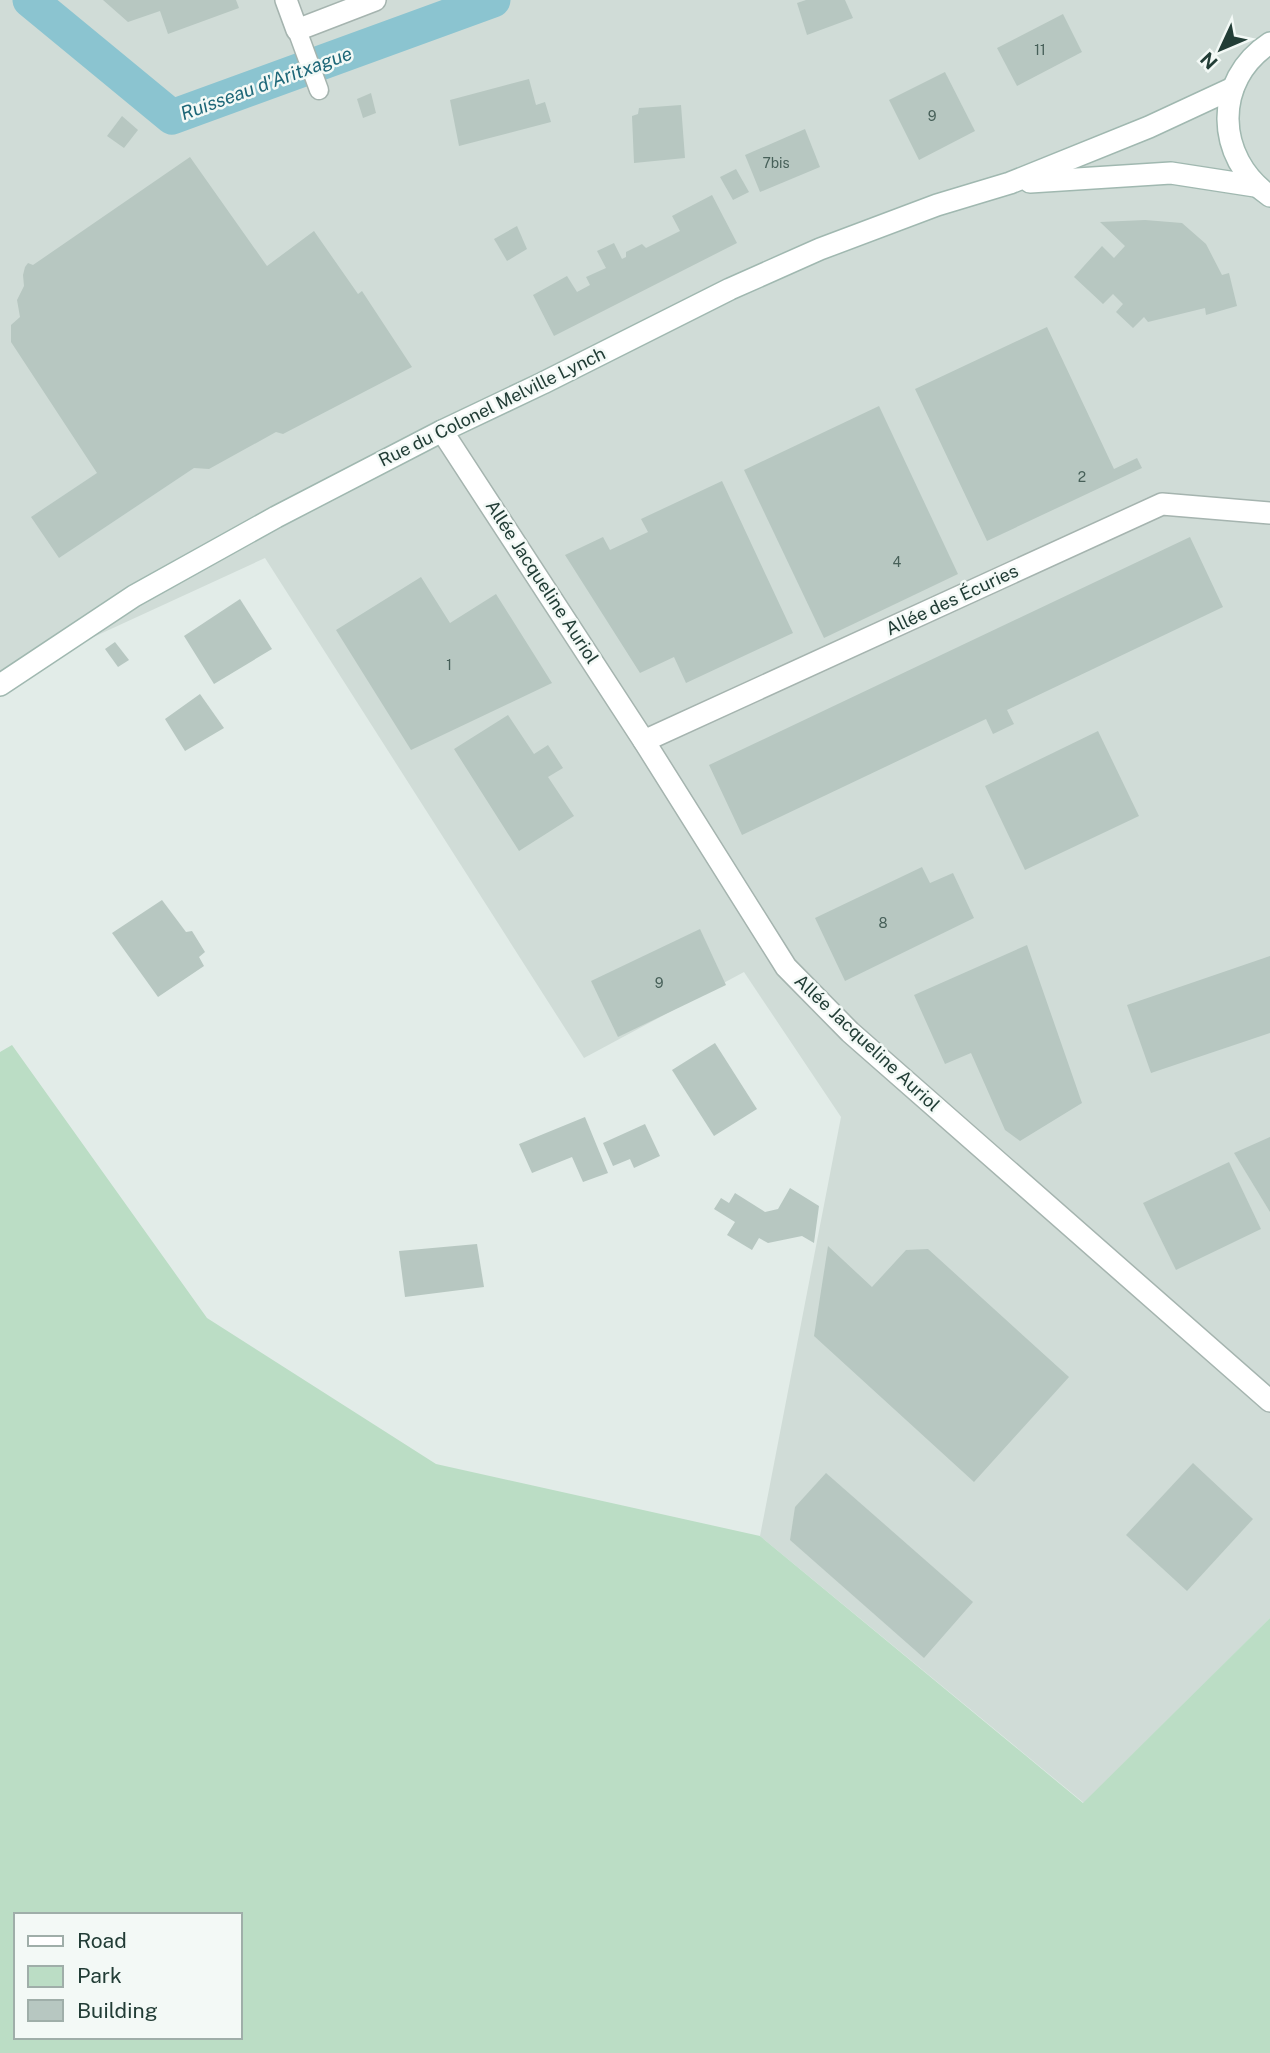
<svg xmlns="http://www.w3.org/2000/svg" width="1270" height="2053" viewBox="0 0 1270 2053" font-family="'Public Sans',sans-serif">
<rect width="100%" height="100%" fill="#e2ece8"/>
<polygon fill="#d0dcd7" points="0,0 1270,0 1270,1618 1084,1803 760,1536 841,1117 744,972 584,1058 265,558 0,680"/>
<path fill="#bbddc5" fill-rule="evenodd" d="M12,1045L207,1318L436,1464L760,1536L1083,1803L1270,1618V2053H0V1052ZM16,1915H240V2037H16Z"/>
<g fill="none" stroke-linecap="round" stroke-linejoin="round">
<polyline stroke="#8bc4d0" stroke-width="35" points="30,0 172,117 493,0"/>
</g>
<g fill="#b7c7c1">
<polygon points="103,0 236,0 239,8 168,34 160,11 128,22"/>
<polygon points="806,0 845,0 853,18 807,35 797,3"/>
<polygon points="1063,14 1082,52 1017,86 997,48"/>
<polygon points="945,72 975,131 919,160 889,100"/>
<polygon points="529,79 536,105 545,102 551,122 459,146 450,100"/>
<polygon points="371,93 376,113 363,118 357,99"/>
<polygon points="681,105 685,158 634,163 632,116 638,114 639,108"/>
<polygon points="122,116 138,130 124,148 107,136"/>
<polygon points="805,129 820,167 760,192 745,155"/>
<polygon points="190,157 267,266 314,231 358,294 362,291 412,367 283,434 276,432 209,469 194,468 59,558 31,517 97,473 11,342 11,325 20,317 17,300 24,286 23,275 25,267 28,263 33,265"/>
<polygon points="736,169 749,192 733,200 720,177"/>
<polygon points="712,195 737,243 554,336 533,295 567,276 577,292 590,285 586,277 606,268 597,251 614,243 622,259 626,257 626,252 642,244 646,248 680,231 672,216"/>
<polygon points="1145,220 1182,223 1206,244 1222,275 1229,273 1237,306 1206,315 1205,308 1148,322 1144,317 1133,328 1116,312 1123,304 1113,294 1103,304 1074,277 1102,246 1114,258 1125,246 1100,222"/>
<polygon points="517,226 527,249 507,261 494,239"/>
<polygon points="1047,327 1114,469 1137,458 1142,468 987,541 915,389"/>
<polygon points="879,406 958,574 824,638 744,470"/>
<polygon points="722,481 793,633 686,683 674,657 640,673 565,555 603,537 610,550 648,532 641,519"/>
<polygon points="1190,537 1223,607 1007,710 1014,724 993,734 986,719 742,835 709,765"/>
<polygon points="421,577 450,623 496,594 552,683 411,750 336,630"/>
<polygon points="240,599 272,649 214,684 184,636"/>
<polygon points="115,642 129,660 118,667 105,649"/>
<polygon points="200,694 224,728 185,751 165,719"/>
<polygon points="508,715 534,754 548,745 563,768 548,777 574,816 519,851 454,749"/>
<polygon points="1098,731 1139,816 1025,870 985,786"/>
<polygon points="922,867 930,883 953,873 974,918 845,981 815,918"/>
<polygon points="162,900 186,932 192,931 205,952 199,957 204,966 158,997 112,933"/>
<polygon points="700,929 726,985 618,1037 591,981"/>
<polygon points="1027,945 1082,1103 1020,1141 1005,1130 971,1053 945,1064 914,995"/>
<polygon points="1270,956 1270,1033 1151,1073 1127,1005"/>
<polygon points="715,1043 757,1109 714,1136 672,1070"/>
<polygon points="585,1117 608,1173 583,1182 572,1157 532,1173 519,1144"/>
<polygon points="645,1124 660,1156 634,1168 630,1159 613,1166 603,1143"/>
<polygon points="1270,1137 1270,1212 1234,1153"/>
<polygon points="1229,1162 1261,1229 1176,1270 1143,1203"/>
<polygon points="790,1188 819,1206 814,1243 802,1236 768,1243 759,1238 752,1250 727,1235 735,1222 714,1209 721,1198 729,1203 735,1193 765,1212 778,1209"/>
<polygon points="477,1244 484,1287 405,1297 399,1251"/>
<polygon points="828,1246 872,1287 906,1250 928,1249 1069,1377 974,1482 814,1336"/>
<polygon points="1193,1463 1253,1519 1187,1591 1126,1535"/>
<polygon points="826,1473 973,1602 924,1658 790,1540 795,1507"/>
</g>
<g fill="none" stroke-linecap="round" stroke-linejoin="round">
<defs>
<polyline id="lane" points="297,30 319,90"/>
<g id="street">
<polyline points="286,0 297,30 375,0"/>
<polyline points="442,431 644,741 786,967 850,1032 1270,1401"/>
<polyline points="644,741 1162,504 1270,513"/>
</g>
<g id="secondary">
<path d="M1270,43C1213,80 1215,158 1270,196"/>
<polyline points="1030,182 1171,173 1255,186"/>
<polyline points="0,685 134,596 276,517 442,431 543,383 730,289 820,249 937,205 1010,183 1149,127 1233,88"/>
</g>
</defs>
<use href="#lane" stroke="#a5b4af" stroke-width="21"/>
<use href="#street" stroke="#a5b4af" stroke-width="24"/>
<use href="#secondary" stroke="#a0b8b0" stroke-width="24"/>
<use href="#lane" stroke="#fff" stroke-width="18"/>
<use href="#street" stroke="#fff" stroke-width="21"/>
<use href="#secondary" stroke="#fff" stroke-width="21"/>
</g>
<g text-anchor="middle" stroke-width="5" stroke-linejoin="round" paint-order="stroke">
<g font-size="14" fill="#476059">
<text x="1040" y="55">11</text>
<text x="932" y="121">9</text>
<text x="776" y="168">7bis</text>
<text x="1082" y="482">2</text>
<text x="897" y="567">4</text>
<text x="449" y="670">1</text>
<text x="883" y="928">8</text>
<text x="659" y="988">9</text>
</g>
<g font-size="18" fill="#223d36" stroke="#f3f9f6">
<text transform="translate(492 407) rotate(-26)" y="6">Rue du Colonel Melville Lynch</text>
<text transform="translate(542 582) rotate(57)" y="6">Allée Jacqueline Auriol</text>
<text transform="translate(952 600) rotate(-25)" y="6">Allée des Écuries</text>
<text transform="translate(867 1043) rotate(43)" y="6">Allée Jacqueline Auriol</text>
</g>
<g font-size="19" font-style="italic" fill="#1d6778" stroke="#f3f9f6">
<text transform="translate(266 83) rotate(-20)" y="7">Ruisseau d'Aritxague</text>
</g>
</g>
<rect x="14" y="1913" width="228" height="126" fill="#f3f9f6" stroke="#9faea9" stroke-width="2"/>
<rect x="28" y="1936" width="35" height="10" fill="#ffffff" stroke="#9faea9" stroke-width="2"/>
<text x="77" y="1948" font-size="21" fill="#223d36">Road</text>
<rect x="28" y="1966" width="35" height="21" fill="#bbddc5" stroke="#9faea9" stroke-width="2"/>
<text x="77" y="1983" font-size="21" fill="#223d36">Park</text>
<rect x="28" y="2000" width="35" height="21" fill="#b7c7c1" stroke="#9faea9" stroke-width="2"/>
<text x="77" y="2018" font-size="21" fill="#223d36">Building</text>
<g transform="translate(1221 49) rotate(226)" stroke="#f3f9f6" stroke-width="5" paint-order="stroke">
<path d="M0-5L12 26L0 18L-12 26Z" fill="#223d36"/>
<text y="-10" font-size="19" font-weight="bold" text-anchor="middle" fill="#223d36">N</text>
</g>
</svg>
